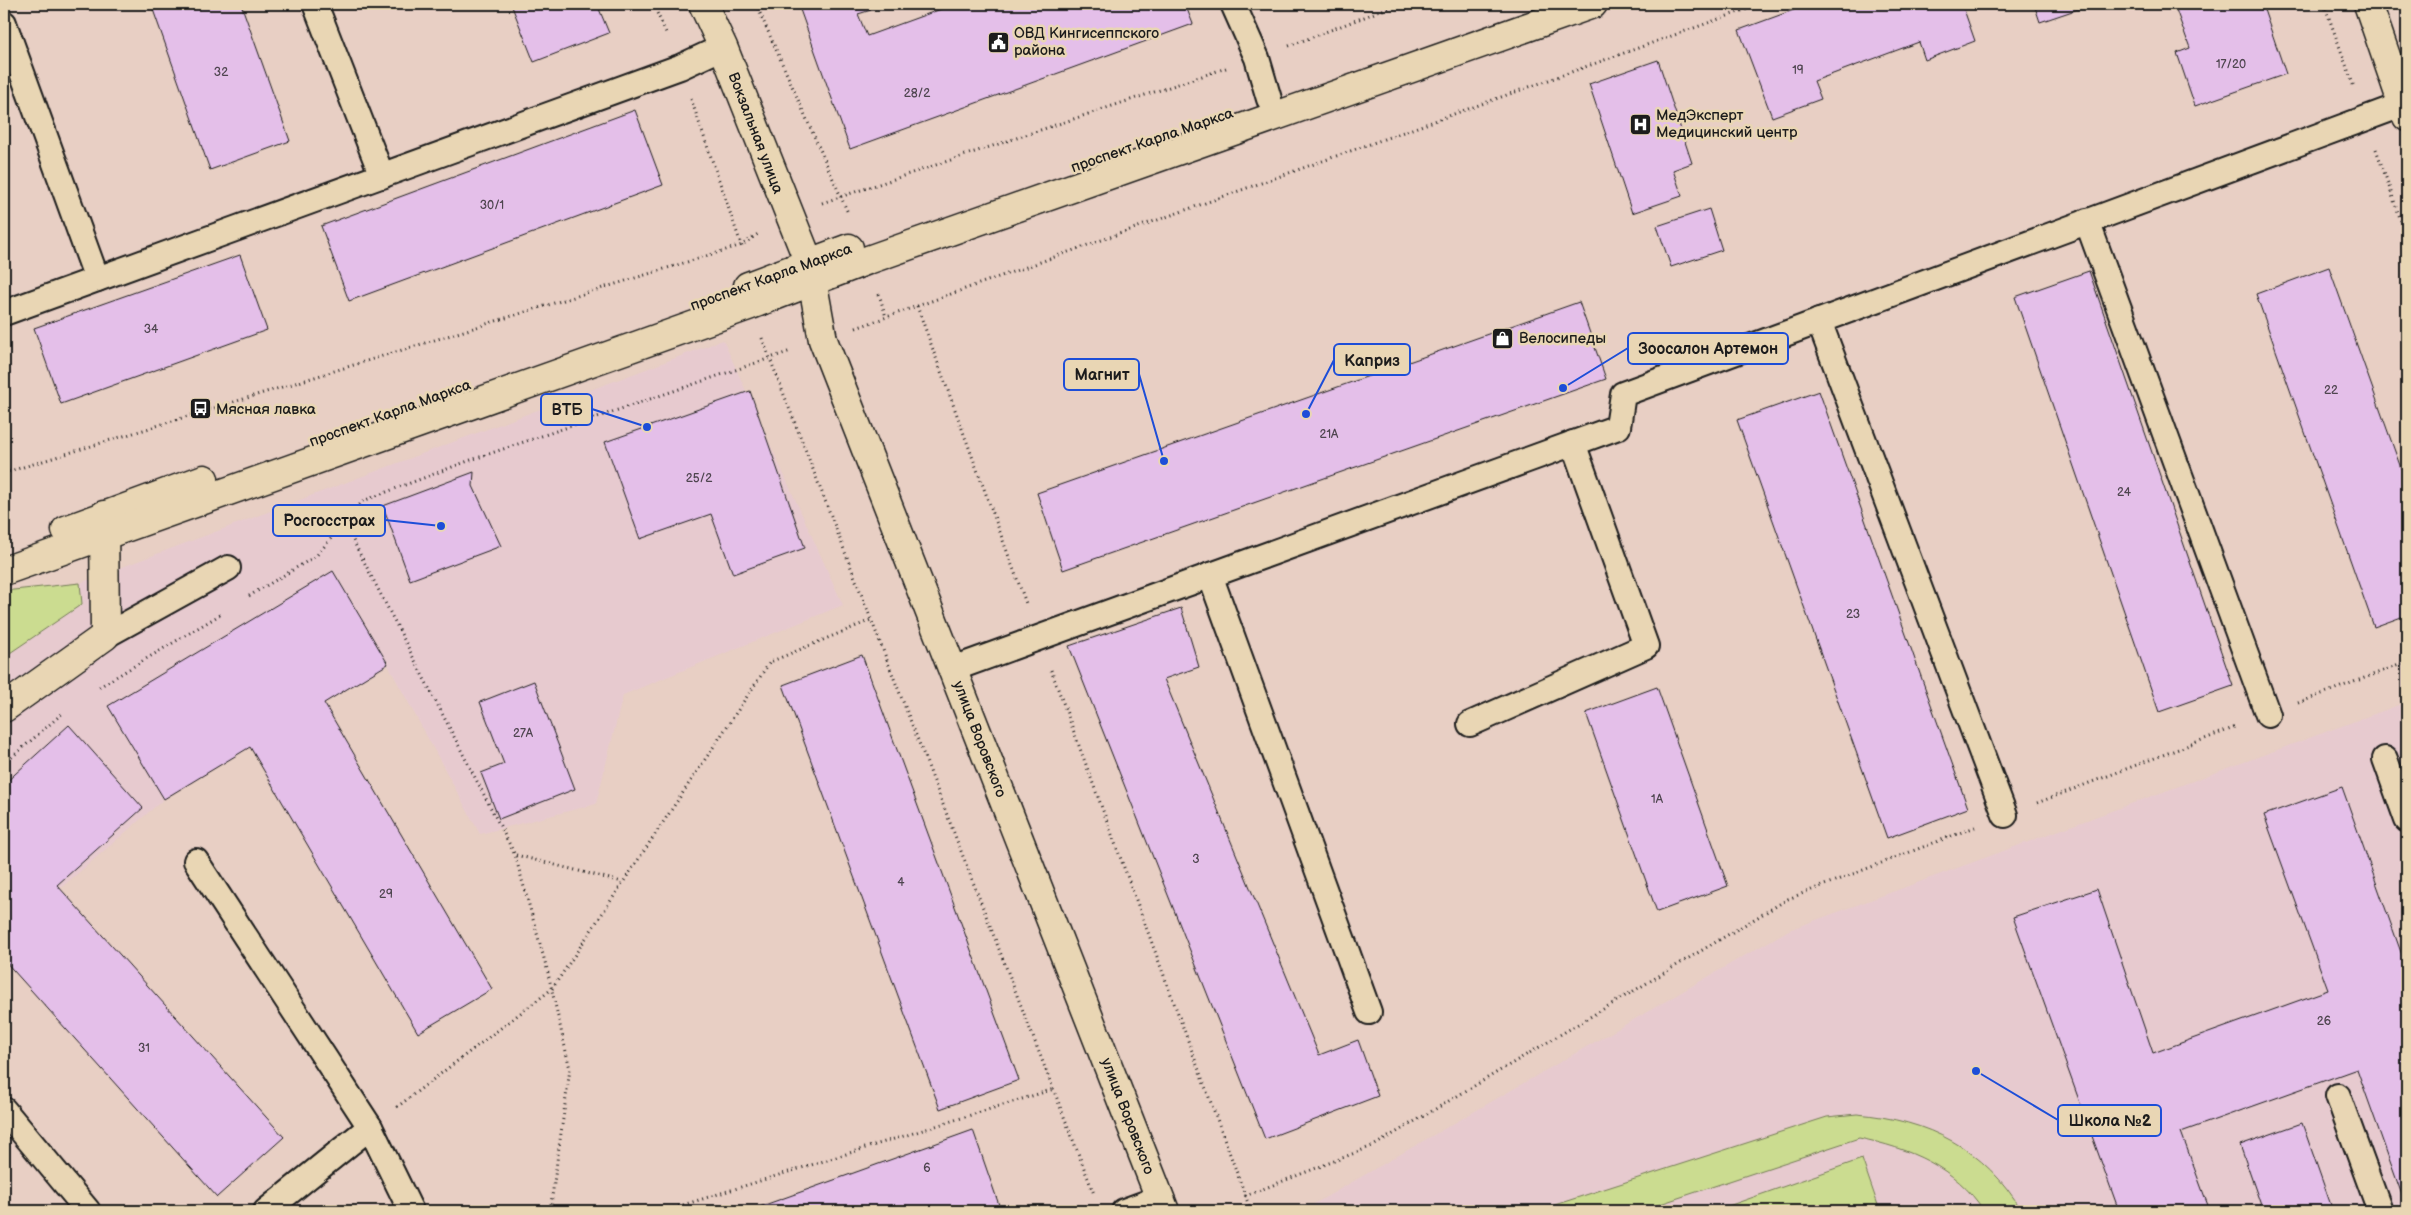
<svg xmlns="http://www.w3.org/2000/svg" width="2411" height="1215" viewBox="0 0 2411 1215" font-family="'Balsamiq Sans',sans-serif">
<rect width="100%" height="100%" fill="#e8cfc4"/>
<filter id="ink" filterUnits="userSpaceOnUse"><feTurbulence type="fractalNoise" baseFrequency=".02" numOctaves="2"/><feDisplacementMap in="SourceGraphic" scale="10" xChannelSelector="R" yChannelSelector="G"/><feConvolveMatrix kernelMatrix="1 2 1 2 8 2 1 2 1" color-interpolation-filters="sRGB"/></filter>
<g filter="url(#ink)">
<g fill="#e7cacf">
<polygon points="723,340 843,605 623,695 596,804 480,834 388,665 164,799 4,937 4,591 80,583"/>
<polygon points="2407,702 2407,1211 1302,1211 1789,930"/>
</g>
<g fill="#cbdc90" stroke="#747c56">
<polygon points="80,583 82,604 4,657 4,591"/>
<path d="M1857,1114C1928,1120 1985,1148 2022,1211H1984C1956,1167 1908,1148 1859,1138L1639,1211H1536L1827,1117Z"/>
<polygon points="1862,1159 1880,1211 1714,1211"/>
</g>
<g fill="#e4bfe9" stroke="#1c1c1c">
<polygon points="151,4 241,4 290,141 210,170"/>
<polygon points="511,4 597,4 609,33 534,62"/>
<polygon points="798,4 869,4 871,10 858,14 867,36 955,4 1185,4 1193,24 850,149"/>
<polygon points="1810,4 1962,4 1975,41 1925,60 1919,42 1814,81 1821,99 1772,117 1739,30"/>
<polygon points="2034,4 2093,4 2040,22"/>
<polygon points="2174,4 2262,4 2286,74 2195,106 2177,53 2190,48"/>
<polygon points="1658,60 1692,163 1673,170 1682,196 1632,213 1589,84"/>
<polygon points="635,110 663,185 349,301 321,226"/>
<polygon points="1709,209 1722,250 1671,267 1657,226"/>
<polygon points="240,255 267,330 61,404 34,328"/>
<polygon points="2329,267 2407,485 2407,615 2374,627 2256,294"/>
<polygon points="2089,271 2233,686 2159,712 2015,297"/>
<polygon points="1579,302 1606,379 1063,570 1037,493"/>
<polygon points="750,391 805,548 733,574 711,514 640,539 605,442"/>
<polygon points="1819,391 1968,808 1887,838 1737,420"/>
<polygon points="474,472 473,486 501,546 410,580 383,506"/>
<polygon points="333,571 388,664 324,703 492,989 418,1033 250,747 164,799 108,706"/>
<polygon points="1181,608 1199,667 1164,679 1319,1055 1358,1040 1378,1096 1265,1139 1069,646"/>
<polygon points="862,655 1019,1080 940,1109 783,685"/>
<polygon points="534,681 575,789 499,819 481,773 504,764 480,702"/>
<polygon points="1657,687 1728,886 1657,912 1586,713"/>
<polygon points="69,725 143,808 57,885 284,1137 217,1197 4,960 4,784"/>
<polygon points="2342,787 2407,969 2407,1209 2357,1069 2181,1132 2210,1211 2119,1211 2013,917 2097,889 2153,1053 2328,990 2264,815"/>
<polygon points="2302,1123 2333,1211 2263,1211 2240,1145"/>
<polygon points="973,1130 999,1205 983,1211 748,1211"/>
</g>
<g fill="none" stroke-linecap="round" stroke-linejoin="round">
<defs>
<g id="service">
<polyline points="315,4 382,176"/>
<polyline points="1233,4 1257,58 1269,99"/>
<polyline points="4,23 97,279"/>
<polyline points="2087,221 2268,715"/>
<polyline points="4,313 680,67 723,47"/>
<polyline points="1819,321 2005,815"/>
<polyline points="1210,575 1369,1012"/>
<polyline points="105,636 228,568"/>
<polyline points="953,669 1618,427 1623,394 2407,103"/>
<polyline points="1470,724 1646,646 1573,443"/>
<polyline points="2385,759 2407,820"/>
<polyline points="196,861 370,1127 411,1211"/>
<polyline points="2338,1096 2380,1211"/>
<polyline points="4,1110 88,1211"/>
<polyline points="266,1211 370,1127"/>
<polyline points="1124,1211 1160,1198"/>
</g>
<g id="minor">
<polyline points="703,4 723,47 809,263"/>
<polyline points="2368,4 2407,117"/>
<polyline points="4,708 105,636 104,515"/>
</g>
<polyline id="tertiary" points="809,263 823,340 1165,1211"/>
<g id="secondary">
<polyline points="748,286 849,248"/>
<polyline points="66,530 204,479"/>
<polyline points="4,571 751,305 868,260 1593,4"/>
</g>
</defs>
<use href="#service" stroke="#1c1c1c" stroke-width="28"/>
<use href="#minor" stroke="#1c1c1c" stroke-width="31"/>
<use href="#tertiary" stroke="#1c1c1c" stroke-width="31"/>
<use href="#secondary" stroke="#1c1c1c" stroke-width="31"/>
<g stroke="#1c1c1c" stroke-width="3" stroke-dasharray="1 4" stroke-linecap="butt">
<polyline points="653,4 667,35"/>
<polyline points="756,4 848,213"/>
<polyline points="2324,4 2354,87"/>
<polyline points="1289,46 1398,4"/>
<polyline points="691,99 742,247"/>
<polyline points="2376,149 2407,238"/>
<polyline points="822,203 1226,68"/>
<polyline points="879,294 886,317"/>
<polyline points="917,306 1027,606"/>
<polyline points="856,328 1761,4"/>
<polyline points="762,338 1094,1194"/>
<polyline points="4,473 742,245 758,234"/>
<polyline points="344,523 515,855 547,969 570,1069 550,1211"/>
<polyline points="249,596 316,556 363,501 468,461 791,351"/>
<polyline points="1051,670 1251,1211"/>
<polyline points="99,687 223,613"/>
<polyline points="2298,703 2407,662"/>
<polyline points="4,764 64,712"/>
<polyline points="2037,803 2236,727"/>
<polyline points="516,855 622,882"/>
<polyline points="397,1107 552,989 770,662 871,620"/>
<polyline points="1245,1196 1375,1145 1788,899 1975,827"/>
<polyline points="664,1211 1054,1089"/>
</g>
<use href="#service" stroke="#e9d6b4" stroke-width="24"/>
<use href="#minor" stroke="#e9d6b4" stroke-width="28"/>
<use href="#tertiary" stroke="#e9d6b4" stroke-width="28"/>
<use href="#secondary" stroke="#e9d6b4" stroke-width="28"/>
</g>
</g>
<defs>
<symbol id="civic-square" viewBox="-11 -11 22 22"><rect x="-9" y="-9" width="18" height="18" rx="4" fill="#1c1c1c" stroke="#e9d6b4"/><path d="M-.6-6.5H3V-4.5H.6V-3L4-1V1h2V6H-6V1h2V-1L-.6-3ZM-1.2 2.5V6h2.4V2.5Z" fill="#fff"/></symbol>
<symbol id="hospital-square" viewBox="-11 -11 22 22"><rect x="-9" y="-9" width="18" height="18" rx="4" fill="#1c1c1c" stroke="#e9d6b4"/><path d="M-5-5h3v3.5h4V-5h3V5h-3V1.5h-4V5h-3Z" fill="#fff"/></symbol>
<symbol id="shop-square" viewBox="-11 -11 22 22"><rect x="-9" y="-9" width="18" height="18" rx="4" fill="#1c1c1c" stroke="#e9d6b4"/><path d="M-5-2.5h2.3a2.7 3.5 0 0 1 5.4 0H5L5.5 6h-11ZM-1.5-2.5h3a1.5 2.3 0 0 0-3 0Z" fill="#fff"/></symbol>
<symbol id="bus-square" viewBox="-11 -11 22 22"><rect x="-9" y="-9" width="18" height="18" rx="4" fill="#1c1c1c" stroke="#e9d6b4"/><path d="M-5-6H5V4H4V6H2V4H-2V6H-4V4H-5ZM-3.5-4V0h7V-4ZM-3.5 1.2v1.5H-2V1.2ZM2 1.2v1.5H3.5V1.2Z" fill="#fff"/></symbol>
</defs>
<g fill-rule="evenodd">
<use href="#civic-square" x="986" y="30" width="25" height="25"/>
<use href="#hospital-square" x="1628" y="112" width="25" height="25"/>
<use href="#shop-square" x="1490" y="326" width="25" height="25"/>
<use href="#bus-square" x="188" y="396" width="25" height="25"/>
</g>
<g text-anchor="middle" stroke-width="5" stroke-linejoin="round" paint-order="stroke">
<g font-size="12" fill="#4e454f">
<text x="2231" y="68">17/20</text>
<text x="1798" y="74">19</text>
<text x="221" y="76">32</text>
<text x="917" y="97">28/2</text>
<text x="492" y="209">30/1</text>
<text x="151" y="333">34</text>
<text x="2331" y="394">22</text>
<text x="1329" y="438">21А</text>
<text x="699" y="482">25/2</text>
<text x="2124" y="496">24</text>
<text x="1853" y="618">23</text>
<text x="523" y="737">27А</text>
<text x="1657" y="803">1А</text>
<text x="1196" y="863">3</text>
<text x="901" y="886">4</text>
<text x="386" y="898">29</text>
<text x="2324" y="1025">26</text>
<text x="144" y="1052">31</text>
<text x="927" y="1172">6</text>
</g>
<g font-size="15" fill="#1c1c1c" stroke="#e9d6b4" text-anchor="start">
<text x="1014" y="38">ОВД Кингисеппского<tspan x="1014" dy="17">района</tspan></text>
<text x="1656" y="120">МедЭксперт<tspan x="1656" dy="17">Медицинский центр</tspan></text>
<text x="1519" y="343">Велосипеды</text>
<text x="216" y="414">Мясная лавка</text>
</g>
<g font-size="15" fill="#1c1c1c" stroke="#e9d6b4">
<text transform="translate(756 133) rotate(69)" y="5">Вокзальная улица</text>
<text transform="translate(1152 140) rotate(-19)" y="5">проспект Карла Маркса</text>
<text transform="translate(771 277) rotate(-20)" y="5">проспект Карла Маркса</text>
<text transform="translate(390 413) rotate(-20)" y="5">проспект Карла Маркса</text>
<text transform="translate(980 739) rotate(69)" y="5">улица Воровского</text>
<text transform="translate(1128 1116) rotate(69)" y="5">улица Воровского</text>
</g>
</g>
<path fill="none" stroke="#1d4ed8" stroke-width="2" d="M1563 388L1628 348M1306 414L1334 360M1164 461L1139 374M647 427L592 409M441 526L385 520M1976 1071L2058 1120"/>
<g fill="#1d4ed8" stroke="#e9d6b4" stroke-width="2">
<circle cx="1563" cy="388" r="5"/>
<circle cx="1306" cy="414" r="5"/>
<circle cx="1164" cy="461" r="5"/>
<circle cx="647" cy="427" r="5"/>
<circle cx="441" cy="526" r="5"/>
<circle cx="1976" cy="1071" r="5"/>
</g>
<g fill="#e9d6b4" stroke="#1d4ed8" stroke-width="2">
<rect x="1628" y="333" width="160" height="31" rx="5"/>
<rect x="1334" y="344" width="76" height="31" rx="5"/>
<rect x="1064" y="359" width="75" height="31" rx="5"/>
<rect x="541" y="394" width="51" height="31" rx="5"/>
<rect x="273" y="505" width="112" height="31" rx="5"/>
<rect x="2058" y="1105" width="103" height="31" rx="5"/>
</g>
<g font-size="16" text-anchor="middle" font-weight="bold" fill="#1c1c1c">
<text x="1708" y="354">Зоосалон Артемон</text>
<text x="1372" y="366">Каприз</text>
<text x="1102" y="380">Магнит</text>
<text x="567" y="415">ВТБ</text>
<text x="329" y="526">Росгосстрах</text>
<text x="2110" y="1126">Школа №2</text>
</g>
<rect width="2411" height="1215" fill="none" stroke="#e9d6b4" stroke-width="20"/>
<rect x="10" y="10" width="2391" height="1195" fill="none" stroke="#1c1c1c" stroke-width="2" filter="url(#ink)"/>
</svg>
